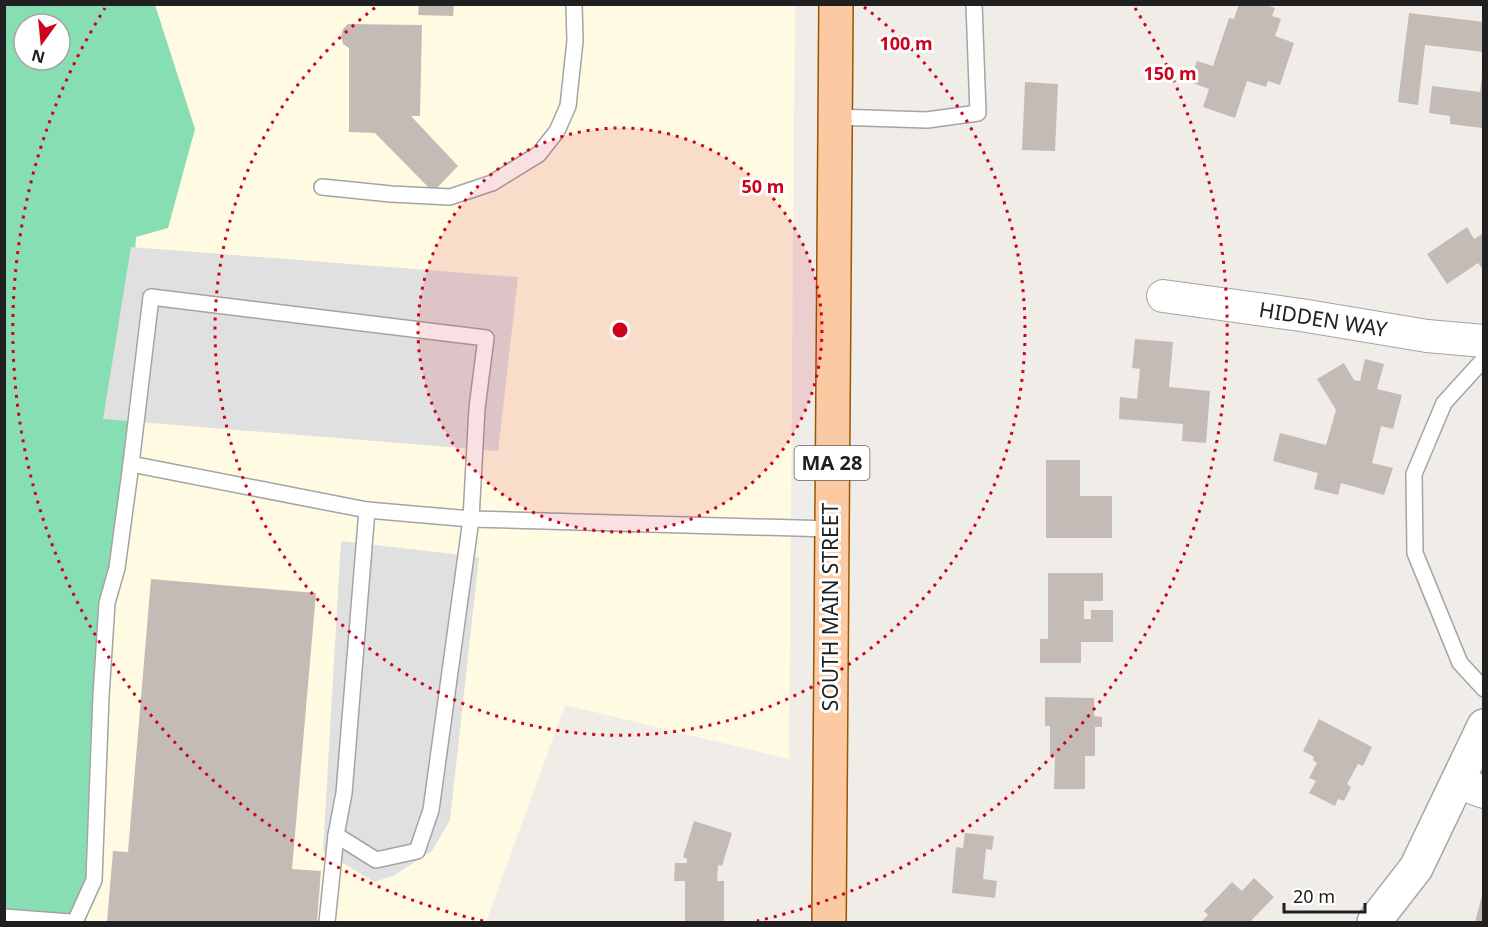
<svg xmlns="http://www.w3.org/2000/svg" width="1488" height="927" viewBox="0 0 1488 927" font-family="'Noto Sans',sans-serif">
<rect width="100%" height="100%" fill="#f0ece7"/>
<path fill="#fffbe2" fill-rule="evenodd" d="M5,5H795L789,759L565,705L486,922H5ZM24,24H60V60H24Z"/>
<path fill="#86deb2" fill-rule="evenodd" d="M4,5H155L195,129L168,228L136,237L128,368L131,464L117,568L92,880L75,922H5ZM24,24H60V60H24Z"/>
<g fill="#e0e0e0">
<polygon points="131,247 518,277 498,451 103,419"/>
<polygon points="341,541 479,557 450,820 432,851 393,876 374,882 323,851"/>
</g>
<g fill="#c5bbb6">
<polygon points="419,4 454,4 453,16 418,15"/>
<polygon points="1239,4 1263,4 1275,8 1272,16 1281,19 1275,36 1294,43 1280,85 1268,81 1266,87 1247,81 1235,118 1203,107 1209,89 1190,82 1197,61 1213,66 1229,18 1234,19"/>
<polygon points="1409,13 1484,22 1484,52 1425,45 1418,105 1398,102"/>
<polygon points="348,24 422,25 420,116 411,116 458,166 433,192 375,133 349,132 349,48 343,44 341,36 343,29"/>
<polygon points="1482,77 1482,128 1450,124 1450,116 1429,113 1432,86 1480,92"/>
<polygon points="1025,82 1058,84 1055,151 1022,150"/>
<polygon points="1467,227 1474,239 1484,233 1484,271 1478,263 1447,284 1427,254"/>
<polygon points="1135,339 1173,342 1169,387 1210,391 1206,443 1182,441 1183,424 1119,419 1120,397 1137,399 1140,369 1132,368"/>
<polygon points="1365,359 1384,364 1377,389 1402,395 1393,429 1381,426 1372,463 1393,468 1384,495 1341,483 1338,495 1314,489 1318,473 1273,461 1280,433 1326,445 1336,410 1317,379 1344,363 1354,380 1360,381"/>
<polygon points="1046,460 1080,460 1080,496 1112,496 1112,538 1046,538"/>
<polygon points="1048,573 1103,573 1103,601 1084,601 1084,619 1091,619 1091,610 1113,610 1113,642 1081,642 1081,663 1040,663 1040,639 1048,639"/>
<polygon points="151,579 316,593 292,869 321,871 317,922 107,922 113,851 128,852"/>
<polygon points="1045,697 1094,698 1094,716 1102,717 1102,727 1095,727 1095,756 1085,756 1085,789 1054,789 1055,756 1050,756 1050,726 1045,726"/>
<polygon points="1319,719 1372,747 1363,766 1358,764 1347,784 1351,787 1344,801 1338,799 1335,806 1309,793 1316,781 1309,778 1317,763 1313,760 1314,757 1303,751"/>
<polygon points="694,821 732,833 722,866 718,865 717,881 724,881 724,922 685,922 685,881 674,881 675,863 687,863 687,859 683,857"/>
<polygon points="965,833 994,836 992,850 986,849 983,879 997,881 995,898 952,893 956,847 963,848"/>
<polygon points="1254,878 1274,897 1250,922 1201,922 1208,915 1204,911 1232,882 1242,891"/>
<polygon points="1483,892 1484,922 1475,922"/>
</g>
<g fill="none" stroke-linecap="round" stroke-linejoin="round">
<defs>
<g id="service">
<polyline points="835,117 927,120 978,113 974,4"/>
<polyline points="322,187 391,194 450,197 492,183 539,154 557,131 568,106 575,41 574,4"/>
<polyline points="1484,359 1444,403 1414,474 1415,553 1460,663 1484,689"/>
<polyline points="131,464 151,297 486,338 477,408 471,519 431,810 417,851 376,860 336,835 344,793 367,510"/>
<polyline points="4,917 70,922"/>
<polyline points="75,922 94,880 101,696 107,603 117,568 131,464 367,510 471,519 831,529"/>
<polyline points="327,922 336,835"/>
</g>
<g id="minor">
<polyline points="1163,296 1301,315 1427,336 1484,341"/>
<polyline points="1457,782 1484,792"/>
</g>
<polyline id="tertiary" points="1374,922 1416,868 1484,726"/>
<polyline id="primary" points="829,922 836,4"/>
</defs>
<use href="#service" stroke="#a4a4a4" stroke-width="18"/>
<use href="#minor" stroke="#a4a4a4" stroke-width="34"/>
<use href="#tertiary" stroke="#a4a4a4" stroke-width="36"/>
<use href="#primary" stroke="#9a5602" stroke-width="36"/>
<use href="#service" stroke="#fff" stroke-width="15"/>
<use href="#minor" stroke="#fff" stroke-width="32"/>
<use href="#tertiary" stroke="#fff" stroke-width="33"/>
<use href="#primary" stroke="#fbcaa2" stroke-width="33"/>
</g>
<circle cx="620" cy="330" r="202" fill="#ce031b" fill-opacity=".12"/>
<g fill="none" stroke="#ce031b" stroke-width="3" stroke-dasharray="3 6">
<circle cx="620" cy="330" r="202"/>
<path d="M864 7A405 405 0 1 1 376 7"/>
<path d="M483 921A607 607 0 0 1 105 8M1135 8A607 607 0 0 1 757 921"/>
</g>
<g text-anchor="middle" stroke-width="6" stroke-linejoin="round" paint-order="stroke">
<rect fill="#fff" stroke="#636363" stroke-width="1.5" x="794.5" y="446" width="75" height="34" rx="4.5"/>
<g font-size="20" font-weight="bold" fill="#202020">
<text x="832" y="470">MA 28</text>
</g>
<g font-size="21" fill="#202020" stroke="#fff">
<text transform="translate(1323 320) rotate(9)" y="7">HIDDEN WAY</text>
<text transform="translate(831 607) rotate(-90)" y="7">SOUTH MAIN STREET</text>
</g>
</g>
<circle cx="620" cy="330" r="9" fill="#ce031b" stroke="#fff" stroke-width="3"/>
<g font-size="18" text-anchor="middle" font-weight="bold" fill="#ce031b" stroke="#fff" stroke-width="6" stroke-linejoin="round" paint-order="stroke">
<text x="906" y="50">100 m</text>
<text x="1170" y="80">150 m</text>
<text x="763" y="193">50 m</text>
</g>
<rect width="1488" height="927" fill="none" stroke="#202020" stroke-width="12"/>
<g transform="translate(42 42) rotate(195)"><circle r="28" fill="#ffffff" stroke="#a6a6a6" stroke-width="1.5"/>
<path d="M0-4.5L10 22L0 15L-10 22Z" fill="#ce031b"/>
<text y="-9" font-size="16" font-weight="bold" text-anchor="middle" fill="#202020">N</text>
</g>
<path d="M1284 903v9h81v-9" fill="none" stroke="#202020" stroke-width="3"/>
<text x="1293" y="903" font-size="18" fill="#202020" stroke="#ffffff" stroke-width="4.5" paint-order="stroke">20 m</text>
</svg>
